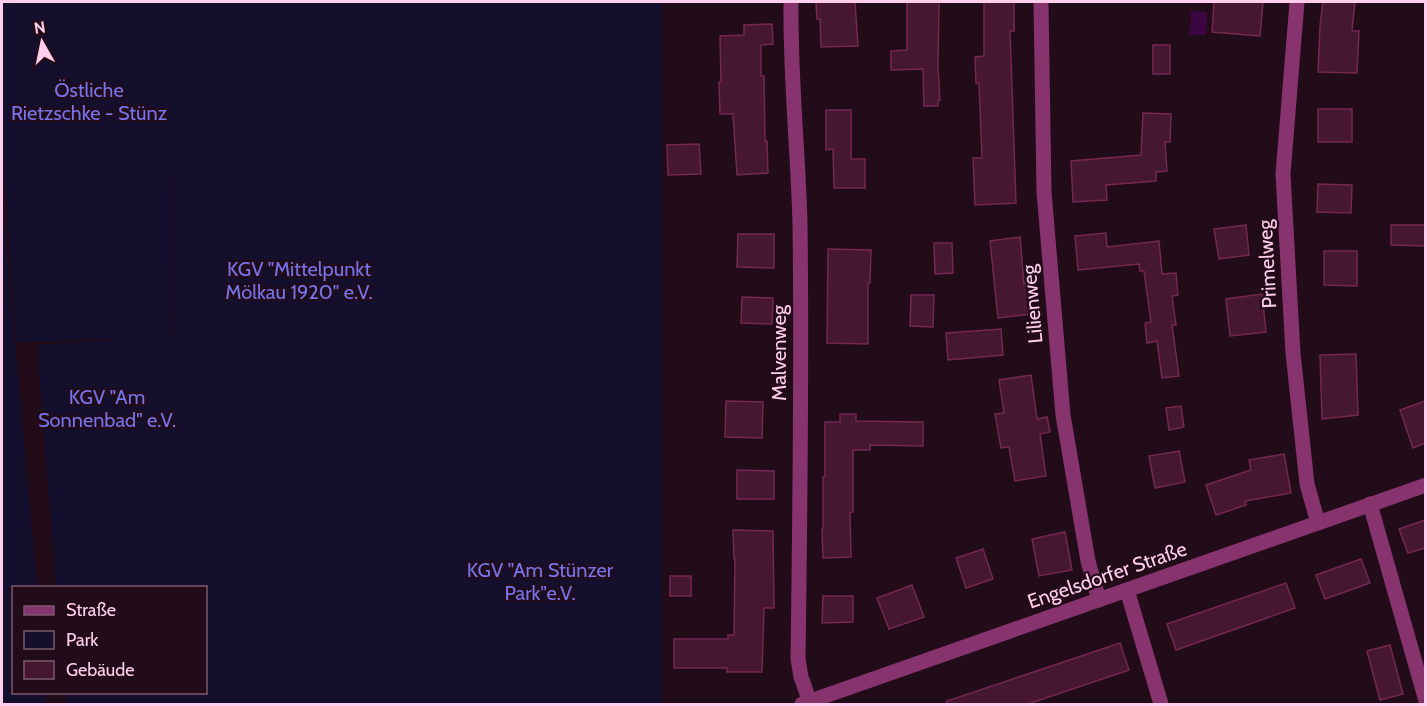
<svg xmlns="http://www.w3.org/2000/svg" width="1427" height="706" viewBox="0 0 1427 706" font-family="Cabin,sans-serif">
<rect width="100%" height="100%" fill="#230c19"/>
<g fill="#150f2e" fill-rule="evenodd">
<path d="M2,2H662L661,704H66L65,693L206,692V588L56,587L37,345L140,338L16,342L2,140ZM175,134L173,336H171Z"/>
<polygon points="2,195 37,587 14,588 14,692 46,693 47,704 2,704"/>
</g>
<polygon fill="#3c0643" points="1191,11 1207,12 1206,35 1189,35"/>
<g fill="#461730" stroke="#742751" stroke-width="1.5">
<polygon points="816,2 855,2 858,46 821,47 820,19 817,19"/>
<polygon points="907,2 939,2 938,67 940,100 938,100 938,106 924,106 923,69 891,70 891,51 907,50"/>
<polygon points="984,2 1014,2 1014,31 1010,31 1016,203 975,205 973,158 982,158 979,83 976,83 975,57 984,56"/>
<polygon points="1214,2 1263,2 1260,36 1212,32"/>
<polygon points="1323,2 1355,2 1352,31 1359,31 1357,73 1318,72 1320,26"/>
<polygon points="772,24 773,44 761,45 761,76 764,76 765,141 767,141 768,173 737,175 733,114 720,114 719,82 721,82 720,36 744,35 744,25"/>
<rect x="1153" y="45" width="17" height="29"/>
<rect x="1318" y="109" width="34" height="33"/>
<polygon points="826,110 851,110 851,159 865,159 865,188 834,188 833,149 826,150"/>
<polygon points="1143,113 1171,114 1170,142 1165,142 1167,171 1156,172 1156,181 1106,185 1107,200 1073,202 1071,161 1141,155"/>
<polygon points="699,144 701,174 668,175 667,145"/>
<polygon points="1318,184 1352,185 1351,213 1317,212"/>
<polygon points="1246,225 1249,255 1219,259 1214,229"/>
<polygon points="1391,225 1425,225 1425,246 1391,245"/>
<polygon points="1106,233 1107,247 1159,241 1162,274 1176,273 1178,295 1172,296 1176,325 1172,325 1179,376 1162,378 1157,341 1147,343 1145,323 1151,322 1144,271 1140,271 1139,264 1078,270 1075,236"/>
<polygon points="738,234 774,234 774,268 737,267"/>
<polygon points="1020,237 1024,284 1028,283 1031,314 998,318 990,241"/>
<polygon points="934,243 952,243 953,273 935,274"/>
<polygon points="828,249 871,250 870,283 868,283 868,344 827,343"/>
<polygon points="1324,251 1357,251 1357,286 1324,285"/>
<polygon points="1262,294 1266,332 1230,336 1226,299"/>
<polygon points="911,295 934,295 933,327 910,326"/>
<polygon points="742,297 773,298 772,324 741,323"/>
<polygon points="1001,329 1003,355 948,360 946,333"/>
<polygon points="1356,354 1358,415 1322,419 1320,355"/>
<polygon points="1031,375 1037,419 1047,417 1050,432 1040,434 1046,476 1015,481 1009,447 1001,448 995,414 1004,413 999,380"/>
<polygon points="726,401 763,402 762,438 725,437"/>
<polygon points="1425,401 1425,443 1413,448 1400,410"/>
<polygon points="1181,406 1184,427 1169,430 1166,408"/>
<polygon points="840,414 856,414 856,421 923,422 923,446 870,445 870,450 853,450 853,512 850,513 851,557 823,558 822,529 823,529 823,477 825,477 825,422 840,422"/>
<polygon points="1179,451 1185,482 1155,488 1149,456"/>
<polygon points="1284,454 1291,493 1245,501 1246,505 1216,515 1206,485 1251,470 1249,460"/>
<polygon points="737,470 774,471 774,499 737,499"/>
<polygon points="1425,520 1425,548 1408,553 1399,529"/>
<polygon points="733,530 773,531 774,608 764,608 762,672 727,672 727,668 674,668 674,639 728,639 728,635 734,635 735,559 734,559"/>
<polygon points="1065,532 1072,570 1039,576 1032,539"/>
<polygon points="983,549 993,579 966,588 956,558"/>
<polygon points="1361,559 1370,583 1325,599 1316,575"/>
<rect x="670" y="576" width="21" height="20"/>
<polygon points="1286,583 1295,608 1176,650 1167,624"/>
<polygon points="912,585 924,617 889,629 877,598"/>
<polygon points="823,596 853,596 853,622 822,623"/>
<polygon points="1120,643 1129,670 1025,705 947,705 947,701"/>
<polygon points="1390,645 1403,694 1380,700 1367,651"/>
</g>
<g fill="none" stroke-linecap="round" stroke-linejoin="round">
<g stroke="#86336e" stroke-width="15">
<path d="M791,2C790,76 798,149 800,224C802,369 800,514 798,659L801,677L810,702"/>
<polyline points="1041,2 1044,192 1063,415 1088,561 1099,600"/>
<polyline points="1297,2 1283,174 1293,353 1307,484 1318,523"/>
<polyline points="1370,504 1426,701"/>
<polyline points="1127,590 1161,704"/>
<polyline points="802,704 1426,485"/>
</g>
</g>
<g text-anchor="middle" stroke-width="4.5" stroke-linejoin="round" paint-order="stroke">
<g font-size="20" fill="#7574ed" stroke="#230c19">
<text x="89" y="97">Östliche<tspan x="89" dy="23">Rietzschke - Stünz</tspan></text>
<text x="299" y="276">KGV "Mittelpunkt<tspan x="299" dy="23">Mölkau 1920" e.V.</tspan></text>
<text x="107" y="404">KGV "Am<tspan x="107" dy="23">Sonnenbad" e.V.</tspan></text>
<text x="540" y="577">KGV "Am Stünzer<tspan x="540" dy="23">Park"e.V.</tspan></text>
</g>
<g font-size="20" fill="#ffceed" stroke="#230c19">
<text transform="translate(1267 264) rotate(-93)" y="7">Primelweg</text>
<text transform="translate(1032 304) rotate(-95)" y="7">Lilienweg</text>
<text transform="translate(779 353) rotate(-90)" y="7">Malvenweg</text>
<text transform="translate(1107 575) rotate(-19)" y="7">Engelsdorfer Straße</text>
</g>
</g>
<rect width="1427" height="706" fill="none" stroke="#ffceed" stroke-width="6"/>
<rect x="12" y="586" width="195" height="108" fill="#230c19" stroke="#7b5a6e" stroke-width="1.5"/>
<rect x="24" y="606" width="30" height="9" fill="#86336e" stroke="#7b5a6e" stroke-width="1.5"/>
<text x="66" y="616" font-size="18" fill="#ffceed">Straße</text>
<rect x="24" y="631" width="30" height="18" fill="#150f2e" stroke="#7b5a6e" stroke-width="1.5"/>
<text x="66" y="646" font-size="18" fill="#ffceed">Park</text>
<rect x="24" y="661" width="30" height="18" fill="#461730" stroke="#7b5a6e" stroke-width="1.5"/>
<text x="66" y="676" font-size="18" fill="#ffceed">Gebäude</text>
<g transform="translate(42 42) rotate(351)" stroke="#230c19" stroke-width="4.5" paint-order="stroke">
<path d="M0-4.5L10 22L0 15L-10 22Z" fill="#ffceed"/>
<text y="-9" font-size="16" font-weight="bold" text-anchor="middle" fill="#ffceed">N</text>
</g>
</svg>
